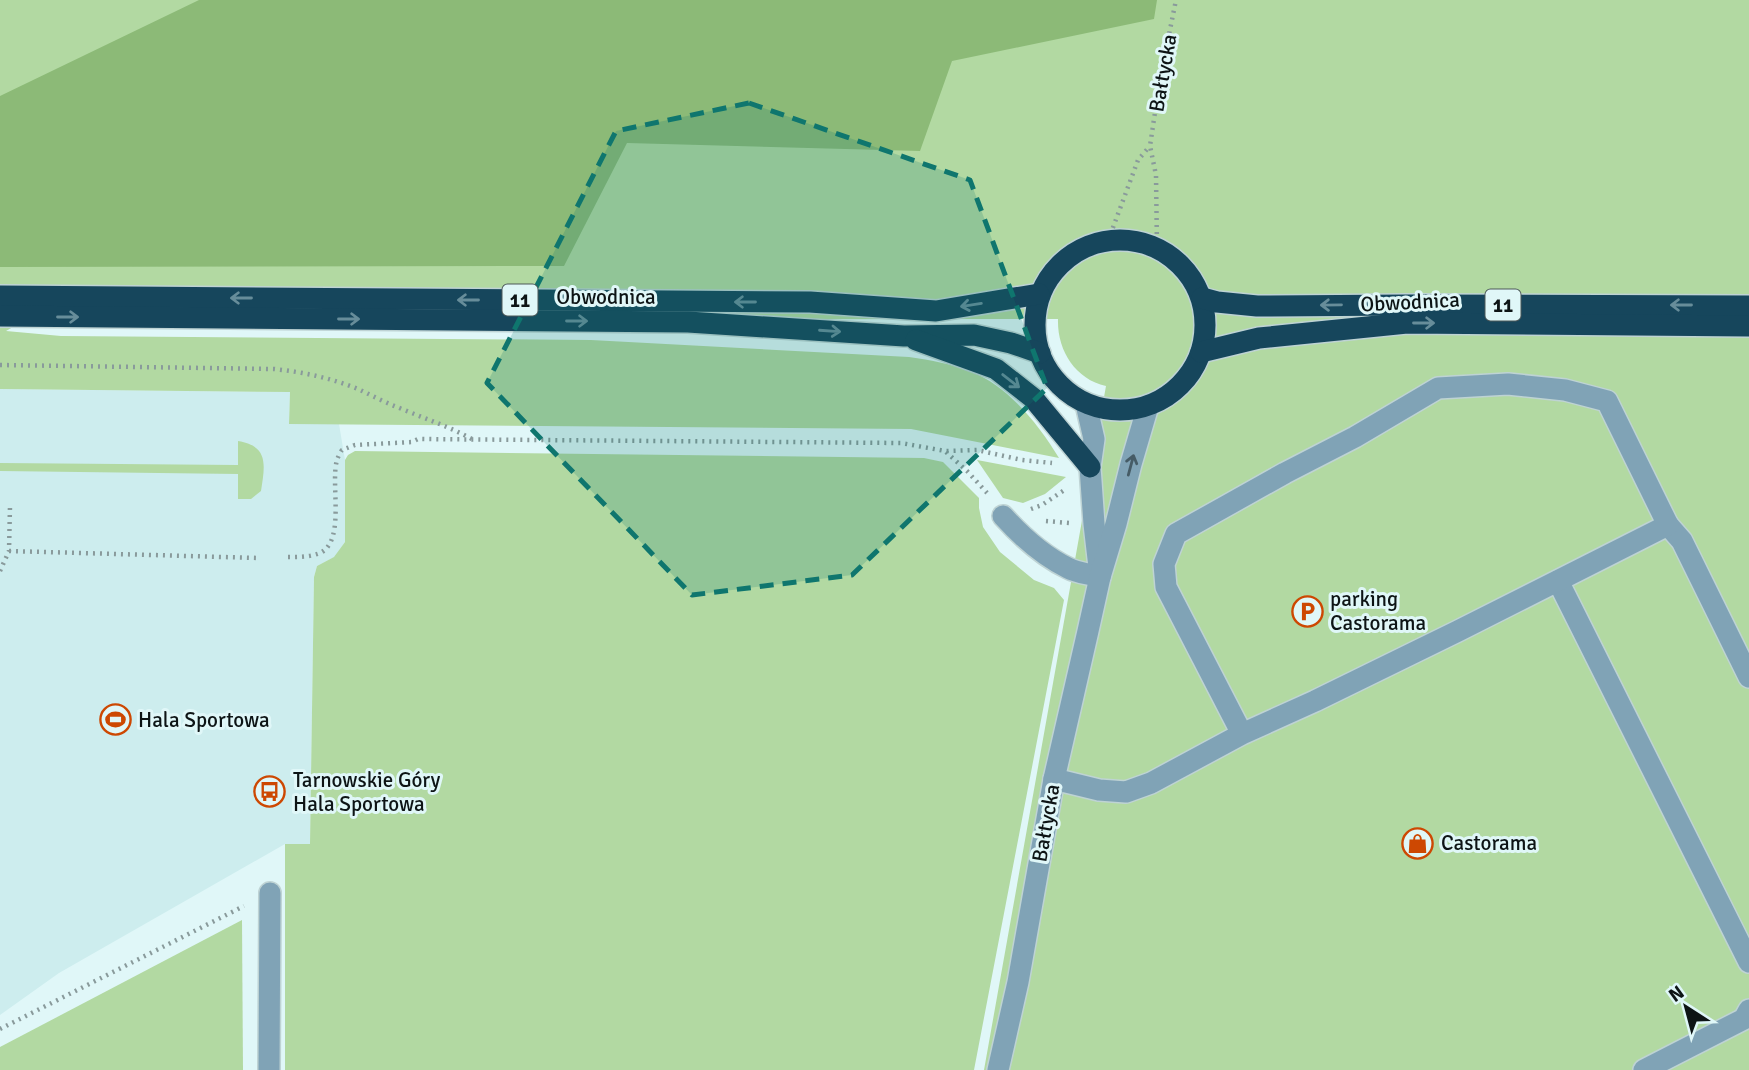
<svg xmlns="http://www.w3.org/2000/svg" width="1749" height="1070" viewBox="0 0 1749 1070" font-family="Signika,sans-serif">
<rect width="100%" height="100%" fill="#e0f7f8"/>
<polygon fill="#cdedee" points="0,389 290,392 289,424 339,424 345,460 345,542 335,557 317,566 314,577 310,844 285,844 59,973 0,1015"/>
<g fill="#b2d9a2">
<path d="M0,0H1749V1070H984L1106,386C1075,379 1057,350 1058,319L25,320L6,331L61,336L591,340L909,357C931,360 952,364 972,372C1009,387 1039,425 1059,458L911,429L289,424L290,392L0,389Z"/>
<path d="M238,441C269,446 265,465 261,491L251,499H238V474L0,471V463L238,465Z"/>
<polygon points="355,451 924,458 943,462 979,498 979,508 983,527 1000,552 1034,580 1054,588 1064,600 974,1070 285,1070 285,844 310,844 314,577 317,566 334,557 345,542 345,460 348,455"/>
<polygon points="977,460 1066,477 1045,494 1023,503 1003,498"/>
<polygon points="242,920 243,1070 0,1070 0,1047"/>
</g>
<polygon fill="#8cba77" points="199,0 1157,0 1154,19 952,61 920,151 627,143 564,266 0,267 0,96"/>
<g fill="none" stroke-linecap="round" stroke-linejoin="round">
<defs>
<g id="minor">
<polyline points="1086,404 1094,439 1090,467 1094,524 1099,567"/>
<path d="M1003,516C1022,537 1043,556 1068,568C1077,573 1090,574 1100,577"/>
<polyline points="1668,525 1682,541 1749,677"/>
<polyline points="1558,581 1749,962"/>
<polyline points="1054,779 1099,790 1126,792 1151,783 1242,734 1315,701 1458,631 1668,525 1607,401 1565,390 1508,384 1438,388 1355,437 1285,473 1176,534 1164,564 1166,587 1242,734"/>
<polyline points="269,1070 270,893"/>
<polyline points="998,1070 1018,982 1054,779 1088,631 1100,577 1116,524 1131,464 1148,406"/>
<polyline points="1644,1070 1744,1019 1749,1010"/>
</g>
<g id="highway">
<circle cx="1120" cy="325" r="85"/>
<polyline points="0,296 810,302 936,311 1039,294"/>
<polyline points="1202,298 1217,302 1257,306 1407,305 1749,306"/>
<polyline points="0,316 688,322 904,336 974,335 1011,343 1040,353"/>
<polyline points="916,340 996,369 1033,398 1090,467"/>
<polyline points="1201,352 1259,338 1407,323 1749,326"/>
</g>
</defs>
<use href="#minor" stroke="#bed3d4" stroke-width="24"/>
<use href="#highway" stroke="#bed3d4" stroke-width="24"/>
<g stroke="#899a9b" stroke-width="4.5" stroke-dasharray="2 5" stroke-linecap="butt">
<polyline points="1108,241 1138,160 1149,147"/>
<polyline points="1157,248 1156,175 1150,146 1160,79 1176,0"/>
<path d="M0,365L274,369C303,372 331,378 358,389C371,395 384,402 397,407C423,418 448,426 472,439"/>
<polyline points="946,452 967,471 989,495"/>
<polyline points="1031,509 1042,505 1066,489"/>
<polyline points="1046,521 1069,523"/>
<polyline points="9,551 259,558"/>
<path d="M288,557C299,557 310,557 320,553C346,541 330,483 337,460C337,459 341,451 342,450L355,445L412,442L418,439L901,443L945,451L977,450L1022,460L1052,463"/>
<polyline points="0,571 9,551 10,506"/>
<polyline points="0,1029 244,906"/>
</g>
<use href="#minor" stroke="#80a3b6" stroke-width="21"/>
<use href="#highway" stroke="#16465c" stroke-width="21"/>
</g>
<defs><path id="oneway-shaft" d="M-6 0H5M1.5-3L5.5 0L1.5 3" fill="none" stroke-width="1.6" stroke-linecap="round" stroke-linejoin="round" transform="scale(1.75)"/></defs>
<g stroke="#678d9a">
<use href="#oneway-shaft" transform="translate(241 298) rotate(-180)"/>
<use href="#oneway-shaft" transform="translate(468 300) rotate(-180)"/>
<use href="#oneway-shaft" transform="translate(745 302) rotate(-180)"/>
<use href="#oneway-shaft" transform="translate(971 305) rotate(171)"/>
<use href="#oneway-shaft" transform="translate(1331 305) rotate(179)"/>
<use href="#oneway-shaft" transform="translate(1681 305) rotate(-180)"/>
<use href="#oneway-shaft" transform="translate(68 317)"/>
<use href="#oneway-shaft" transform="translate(349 319)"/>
<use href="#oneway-shaft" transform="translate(577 321)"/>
<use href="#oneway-shaft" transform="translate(1424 323)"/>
<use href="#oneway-shaft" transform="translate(830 331) rotate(4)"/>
<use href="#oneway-shaft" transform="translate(1011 381) rotate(38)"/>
</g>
<use stroke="#465c66" href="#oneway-shaft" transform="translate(1131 465) rotate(-75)"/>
<path fill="#0f766e" fill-opacity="0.2" stroke="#0f766e" stroke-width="5" stroke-dasharray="14 9" stroke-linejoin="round" d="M749,103L970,180L1047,388L852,575L692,595L487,383L616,131Z"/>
<defs>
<symbol id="parking-ring" viewBox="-11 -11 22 22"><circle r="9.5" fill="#e0f7f8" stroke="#cd4802" stroke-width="1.5"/><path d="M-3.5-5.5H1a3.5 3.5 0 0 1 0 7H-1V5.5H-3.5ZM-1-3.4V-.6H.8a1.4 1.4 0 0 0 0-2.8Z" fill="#cd4802"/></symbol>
<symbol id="stadium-ring" viewBox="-11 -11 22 22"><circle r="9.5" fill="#e0f7f8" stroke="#cd4802" stroke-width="1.5"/><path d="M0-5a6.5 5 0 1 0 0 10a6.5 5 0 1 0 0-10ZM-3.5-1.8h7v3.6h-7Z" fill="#cd4802"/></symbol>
<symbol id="bus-ring" viewBox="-11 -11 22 22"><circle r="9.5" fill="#e0f7f8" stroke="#cd4802" stroke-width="1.5"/><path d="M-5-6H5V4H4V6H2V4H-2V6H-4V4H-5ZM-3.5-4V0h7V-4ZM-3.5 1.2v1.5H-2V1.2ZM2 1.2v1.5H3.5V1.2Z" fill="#cd4802"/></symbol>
<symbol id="shop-ring" viewBox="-11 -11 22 22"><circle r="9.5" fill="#e0f7f8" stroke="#cd4802" stroke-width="1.5"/><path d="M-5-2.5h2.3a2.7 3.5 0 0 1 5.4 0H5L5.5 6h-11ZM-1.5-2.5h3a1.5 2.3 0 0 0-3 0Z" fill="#cd4802"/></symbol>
</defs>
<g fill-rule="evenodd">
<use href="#parking-ring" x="1290" y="594" width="35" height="35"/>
<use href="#stadium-ring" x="98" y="702" width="35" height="35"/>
<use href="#bus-ring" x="252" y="774" width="35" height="35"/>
<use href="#shop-ring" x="1400" y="826" width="35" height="35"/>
</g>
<g text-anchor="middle" stroke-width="6" stroke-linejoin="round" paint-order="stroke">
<g fill="#e0f7f8" stroke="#4c5859" stroke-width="2">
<rect x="502.5" y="284.5" width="35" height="31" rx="5"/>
<rect x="1485.5" y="289.5" width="35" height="31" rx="5"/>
</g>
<g font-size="19" font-weight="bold" fill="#0d1415">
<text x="520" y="307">11</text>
<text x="1503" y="312">11</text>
</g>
<g font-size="21" fill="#0d1415" stroke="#e0f7f8">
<text transform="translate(1163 73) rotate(-80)" y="7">Bałtycka</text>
<text x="606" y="304">Obwodnica</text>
<text transform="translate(1410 302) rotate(-3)" y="7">Obwodnica</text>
<text transform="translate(1046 823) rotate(-80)" y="7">Bałtycka</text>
</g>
<g font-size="21" fill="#0d1415" stroke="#e0f7f8" text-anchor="start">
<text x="1330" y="606">parking<tspan x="1330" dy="24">Castorama</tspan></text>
<text x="138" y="727">Hala Sportowa</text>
<text x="293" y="787">Tarnowskie Góry<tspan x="293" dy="24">Hala Sportowa</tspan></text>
<text x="1441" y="850">Castorama</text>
</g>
</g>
<g transform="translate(1686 1007) rotate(324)" stroke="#e0f7f8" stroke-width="5" paint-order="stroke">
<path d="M0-5L12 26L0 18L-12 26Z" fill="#0d1415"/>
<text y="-10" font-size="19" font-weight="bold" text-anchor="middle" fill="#0d1415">N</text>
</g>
</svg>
